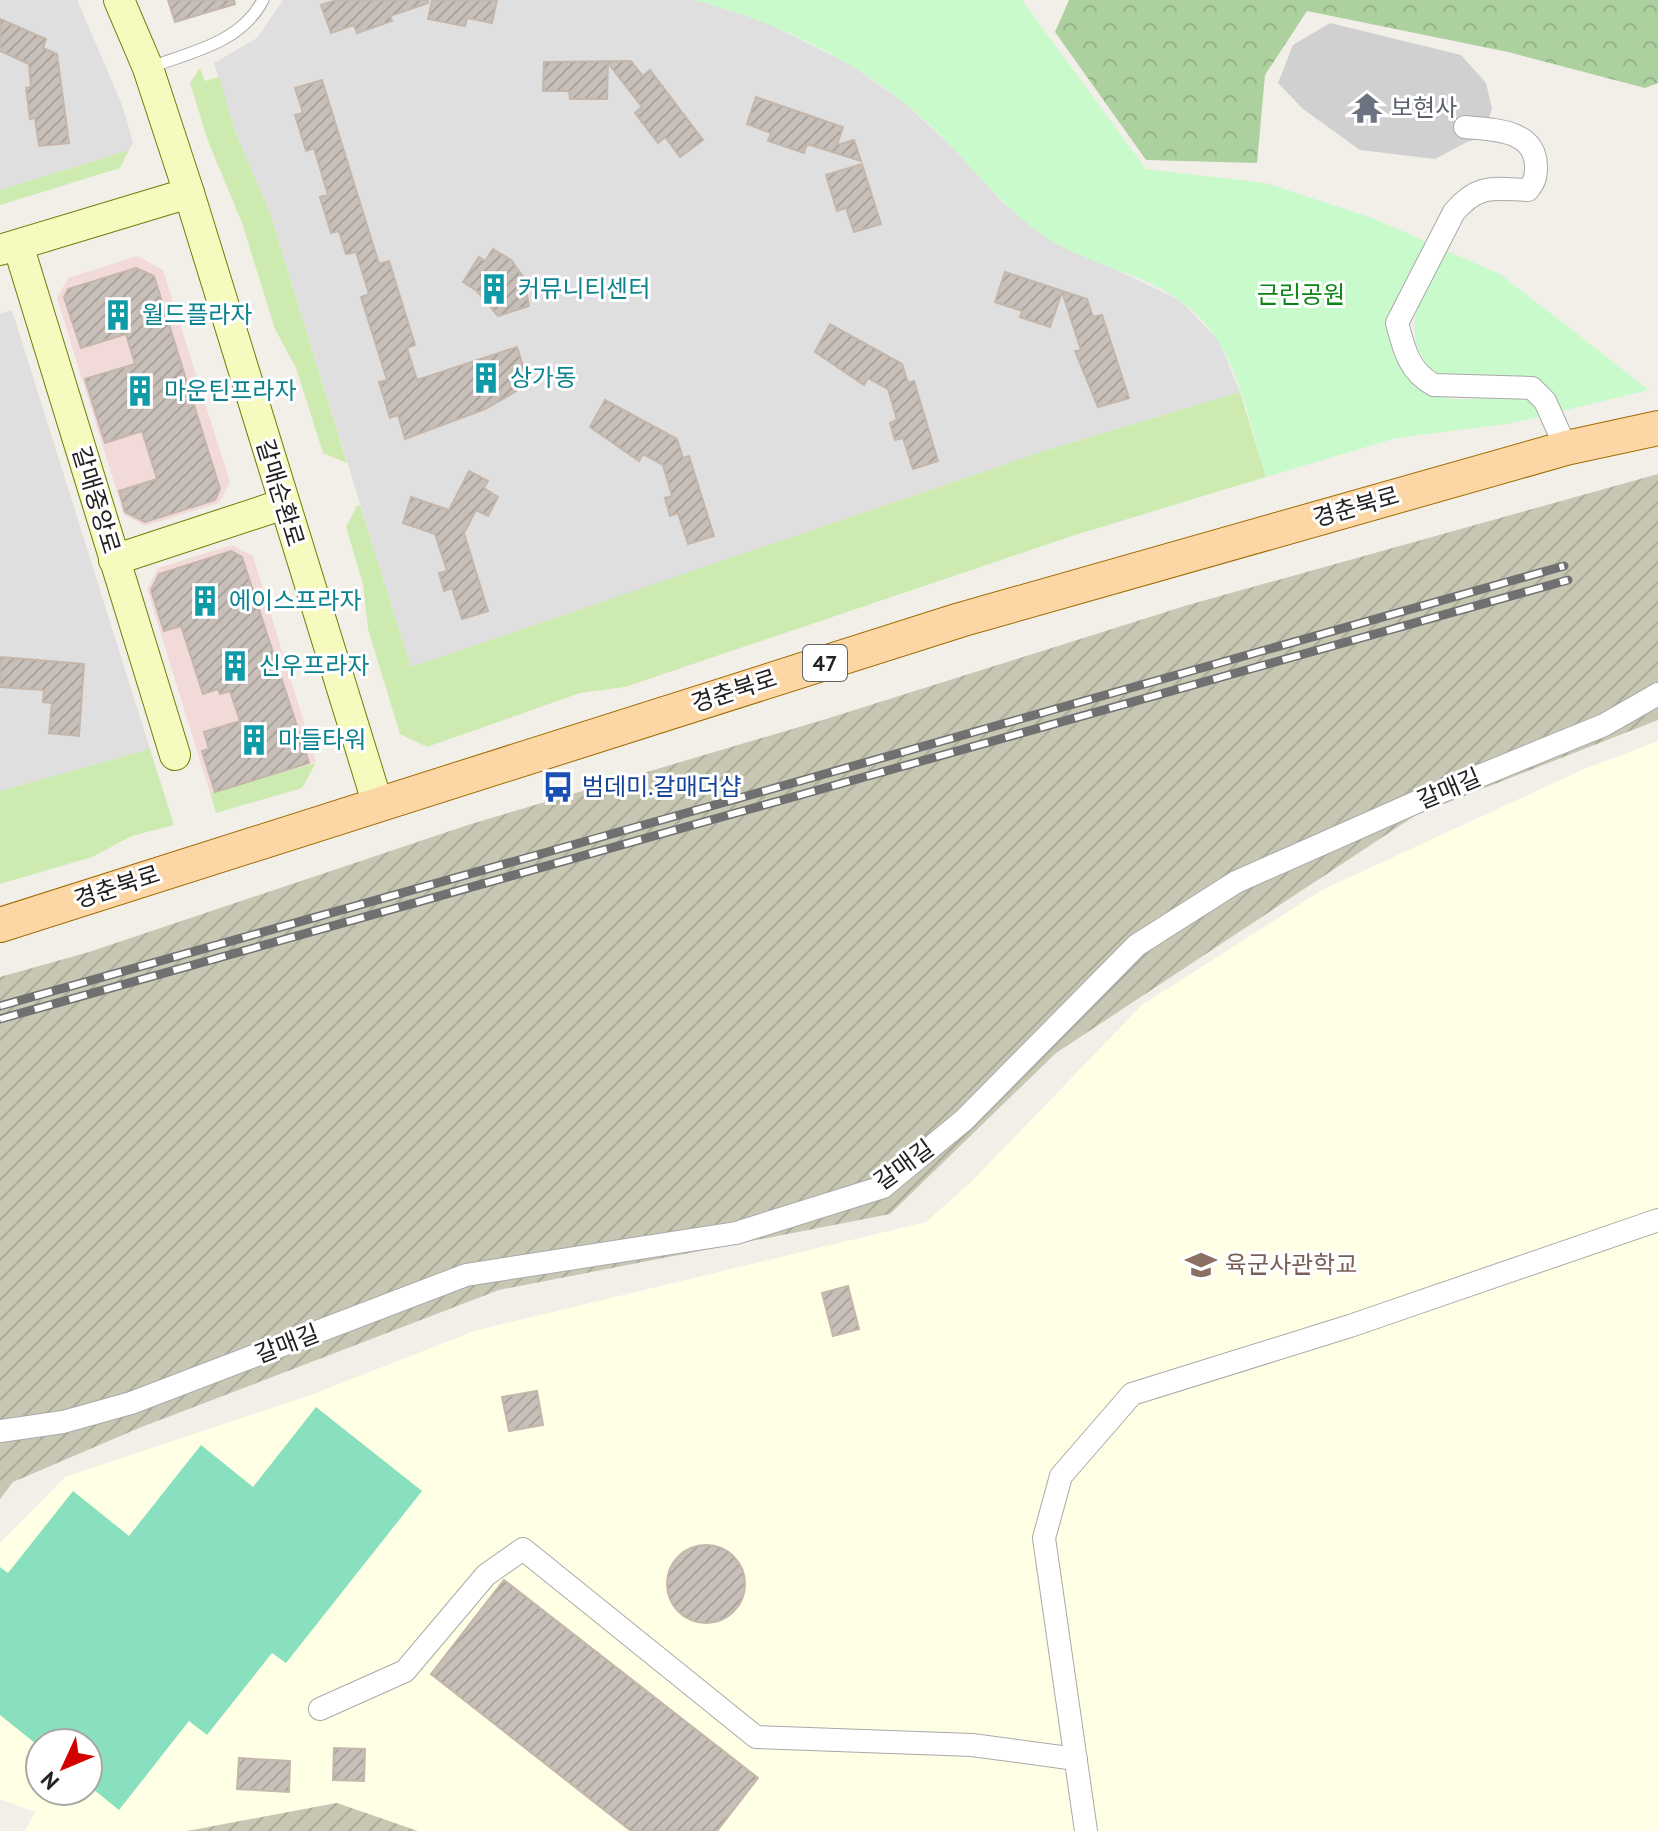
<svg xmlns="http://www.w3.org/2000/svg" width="1658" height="1831" viewBox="0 0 1658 1831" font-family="'PT Sans','Noto Sans KR',sans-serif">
<defs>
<pattern id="construction-furrows" width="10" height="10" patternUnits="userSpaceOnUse" patternTransform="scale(2)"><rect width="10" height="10" fill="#c7c7b4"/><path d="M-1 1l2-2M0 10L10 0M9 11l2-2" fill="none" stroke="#abab9a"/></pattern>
<pattern id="forest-crowns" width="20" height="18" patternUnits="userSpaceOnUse" patternTransform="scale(2)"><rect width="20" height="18" fill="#add19e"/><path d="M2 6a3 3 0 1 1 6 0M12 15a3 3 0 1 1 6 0" fill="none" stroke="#95b388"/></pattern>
<pattern id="building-hatch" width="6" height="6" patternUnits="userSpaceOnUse" patternTransform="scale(2)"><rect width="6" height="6" fill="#c7bfb8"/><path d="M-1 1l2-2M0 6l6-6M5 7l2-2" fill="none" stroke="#aba49e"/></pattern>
</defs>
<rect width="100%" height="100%" fill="#f2efe9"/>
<g fill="#e0dfdf">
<polygon points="0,0 77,0 122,105 133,142 129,150 0,190"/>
<polygon points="283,0 695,0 761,20 851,65 906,104 956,151 1004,204 1050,239 1180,300 1219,341 1240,392 1047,450 411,668 270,213 235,131 214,63 257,38"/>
<polygon points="12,310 150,749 0,791 0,314"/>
</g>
<g fill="#f2dad9">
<polygon points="137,256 163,270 230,482 219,503 145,526 124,515 57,298 68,278"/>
<polygon points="232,545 253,556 316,762 210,793 147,589 158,568"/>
</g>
<path fill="#ffffe5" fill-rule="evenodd" d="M1658,741V1831H25L35,1812L0,1799V1543L65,1477L311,1395L474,1331L926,1222L972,1181L1142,1005L1322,890L1582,770ZM40,1743H88V1791H40Z"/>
<polygon fill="#d0d0d0" points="1330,23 1461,55 1486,83 1492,109 1482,139 1469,141 1435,159 1360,150 1303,109 1278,83 1293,45"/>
<g fill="url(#construction-furrows)">
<polygon points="1658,474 1658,720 1416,815 1056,1053 890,1214 499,1290 139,1428 13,1482 0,1499 0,977 89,952 471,824 826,719 1188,605"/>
<polygon points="337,1803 418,1831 187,1831 336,1803"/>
</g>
<g fill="#cdebb0">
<polygon points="200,68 205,81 219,77 235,131 270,213 347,463 323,453 296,368 275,329 242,223 208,141 190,83"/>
<polygon points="129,150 120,168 0,205 0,190"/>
<polygon points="1240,392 1266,477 1075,535 625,687 580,693 427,747 400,734 368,629 363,584 346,527 357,506 360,505 411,667 1047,450"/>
<polygon points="150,749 174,825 132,836 92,857 0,884 0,791"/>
<polygon points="316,763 302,788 216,813 210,793"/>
</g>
<polygon fill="url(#forest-crowns)" points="1069,0 1658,0 1658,83 1645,88 1508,52 1307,11 1265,75 1257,163 1146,160 1055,32"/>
<g fill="#c8facc">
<path d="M695,0H1022L1146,169L1266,183L1372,218L1430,243L1405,293L1415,384C1443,412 1494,391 1530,399L1543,416L1507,424L1396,438L1266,477C1250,425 1240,363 1203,321C1164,276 1099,270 1050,240C1003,210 972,165 932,127C865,64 783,24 695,0Z"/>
<path d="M1447,251L1500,274L1649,390L1562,411L1551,395L1436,378C1395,327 1421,301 1447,251Z"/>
</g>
<polygon fill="#88e0be" points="316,1407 422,1491 286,1663 272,1653 207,1735 189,1721 119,1810 88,1785 88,1743 40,1743 40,1747 0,1715 0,1567 8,1573 73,1491 129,1536 201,1445 253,1487"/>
<g fill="url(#building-hatch)" stroke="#c4b6ab" stroke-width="2">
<polygon points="168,0 234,0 235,4 175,22"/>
<polygon points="337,0 428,0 428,3 390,16 392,21 357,33 354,25 331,33 321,5"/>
<polygon points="432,0 497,0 492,23 467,18 465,26 428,19"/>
<polygon points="0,19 46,39 43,48 57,54 69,143 39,146 35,118 30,119 26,88 31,87 29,64 0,51"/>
<polygon points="631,61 643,76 650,70 703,140 680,157 665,137 658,143 635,113 642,107 608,63 607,99 570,99 569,91 543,91 544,62"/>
<polygon points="322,80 379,264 389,261 415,345 407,348 417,380 517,347 529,384 485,409 405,439 398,415 390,418 379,382 387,380 361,297 369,294 356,252 346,254 339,231 331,233 320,197 328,195 314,148 306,151 295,115 303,113 295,88"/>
<polygon points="756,97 843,127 837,145 854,140 861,161 807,144 804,153 768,141 771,133 747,124"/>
<polygon points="862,164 881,224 854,232 846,208 837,211 826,175"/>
<polygon points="493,249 511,260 524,278 529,306 498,316 477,291 463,282 479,257 485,261"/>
<polygon points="136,268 154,276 220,489 215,500 145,522 125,512 119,491 157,479 142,431 105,443 85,379 135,364 126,334 81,348 64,297 68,289"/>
<polygon points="1005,272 1087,299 1093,317 1102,315 1129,398 1098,407 1075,351 1081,350 1062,292 1050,327 1020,317 1022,311 995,302"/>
<polygon points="830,324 902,364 908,383 914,381 938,461 913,469 903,438 895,440 890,423 897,420 888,389 868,378 864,385 815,352"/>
<polygon points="605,400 677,439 683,458 689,456 714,536 688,544 678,513 670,516 665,498 672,496 663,465 643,454 639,461 590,427"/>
<polygon points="469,471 488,481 484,488 498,497 488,516 476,510 464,533 488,611 462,619 452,588 444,591 439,573 447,571 435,534 403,523 411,497 449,510"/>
<polygon points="231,551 242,557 309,763 215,792 202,751 209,749 204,732 240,721 230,691 220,694 218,689 203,694 181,626 164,631 151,590 159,574"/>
<polygon points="0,657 84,664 79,736 49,733 52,703 43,702 44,690 0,687"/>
<polygon points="848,1286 859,1329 833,1336 822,1293"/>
<polygon points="537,1391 543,1425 509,1431 502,1397"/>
<circle cx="706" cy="1584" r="39"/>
<polygon points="504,1580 758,1778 717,1831 631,1831 431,1674"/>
<polygon points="334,1748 365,1749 364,1781 333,1780"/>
<polygon points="239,1758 290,1761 289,1792 237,1789"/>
</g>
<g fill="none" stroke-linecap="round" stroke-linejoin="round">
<defs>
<path id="lane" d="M148,68C191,52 241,43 263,0"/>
<g id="street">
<path d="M1465,127C1493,130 1535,129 1536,166C1536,177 1535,181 1528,190C1494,189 1479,183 1454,212L1397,323C1404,349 1409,372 1434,385L1532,388L1545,401L1566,448"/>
<polyline points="0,1431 63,1422 131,1403 466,1275 736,1233 883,1187 964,1120 1137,945 1236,882 1428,797 1604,725 1658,694"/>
<polyline points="320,1709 405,1671 486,1575 523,1549 756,1737 972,1745 1076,1759"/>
<polyline points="1086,1831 1044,1538 1061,1476 1132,1394 1350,1326 1658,1220"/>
</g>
<g id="secondary">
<polyline points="119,0 148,68 189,193 378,805"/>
<polyline points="18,245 175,755"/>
<polyline points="0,250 189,193"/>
<polyline points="114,560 284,504"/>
</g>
<polyline id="primary" points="0,925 960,620 1566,448 1658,428"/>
</defs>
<use href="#lane" stroke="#a9a9a9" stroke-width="13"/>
<use href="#street" stroke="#a9a9a9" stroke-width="24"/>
<use href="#secondary" stroke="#707d05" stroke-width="32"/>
<use href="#primary" stroke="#a06b00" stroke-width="36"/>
<use href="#lane" stroke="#fff" stroke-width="11"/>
<use href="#street" stroke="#fff" stroke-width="22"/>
<use href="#secondary" stroke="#f7fabf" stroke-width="30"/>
<use href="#primary" stroke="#fcd6a4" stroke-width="34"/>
<defs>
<g id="rail">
<polyline points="0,1006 1564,566"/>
<polyline points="0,1019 1568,580"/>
</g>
</defs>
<use href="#rail" stroke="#707070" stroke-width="9"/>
<use href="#rail" stroke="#fff" stroke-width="6" stroke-dasharray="18" stroke-linecap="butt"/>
</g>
<defs>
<symbol id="temple-bare" viewBox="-9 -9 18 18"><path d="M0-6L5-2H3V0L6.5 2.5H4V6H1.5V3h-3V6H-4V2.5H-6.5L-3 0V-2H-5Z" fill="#6b7280" stroke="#fff" stroke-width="2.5" paint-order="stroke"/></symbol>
<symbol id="building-bare" viewBox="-9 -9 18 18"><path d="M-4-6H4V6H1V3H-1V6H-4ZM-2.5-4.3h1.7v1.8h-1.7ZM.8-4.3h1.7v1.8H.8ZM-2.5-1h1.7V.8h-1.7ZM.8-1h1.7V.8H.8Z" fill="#0f9aa8" stroke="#fff" stroke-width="2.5" paint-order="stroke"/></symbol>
<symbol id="bus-bare" viewBox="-9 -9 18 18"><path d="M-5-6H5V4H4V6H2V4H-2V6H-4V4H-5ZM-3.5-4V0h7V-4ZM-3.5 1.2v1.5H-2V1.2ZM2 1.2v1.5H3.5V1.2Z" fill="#1a4fb4" stroke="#fff" stroke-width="2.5" paint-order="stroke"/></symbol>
<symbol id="university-bare" viewBox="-9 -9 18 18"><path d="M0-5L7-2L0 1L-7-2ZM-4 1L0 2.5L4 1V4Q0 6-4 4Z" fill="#8d6e63" stroke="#fff" stroke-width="2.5" paint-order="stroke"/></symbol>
</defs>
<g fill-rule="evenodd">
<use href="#temple-bare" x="1345" y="86" width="44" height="44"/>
<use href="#building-bare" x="472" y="267" width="44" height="44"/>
<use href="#building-bare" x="96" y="293" width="44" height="44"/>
<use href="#building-bare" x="464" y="356" width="44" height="44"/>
<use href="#building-bare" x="118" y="369" width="44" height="44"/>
<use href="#building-bare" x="183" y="579" width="44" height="44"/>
<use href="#building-bare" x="213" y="644" width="44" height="44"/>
<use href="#building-bare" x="232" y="718" width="44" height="44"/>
<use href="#bus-bare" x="536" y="765" width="44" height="44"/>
<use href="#university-bare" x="1179" y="1243" width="44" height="44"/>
</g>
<g text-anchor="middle" stroke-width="6" stroke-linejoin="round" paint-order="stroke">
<rect fill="#fff" stroke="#646464" stroke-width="2" x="803" y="645" width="44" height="36" rx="6"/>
<g font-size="22" font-weight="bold" fill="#222">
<text x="825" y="671">47</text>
</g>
<g font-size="24" fill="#5b616d" stroke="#fff" text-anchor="start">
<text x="1391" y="116">보현사</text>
</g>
<g font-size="24" fill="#0d838f" stroke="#fff" text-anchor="start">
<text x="518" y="297">커뮤니티센터</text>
<text x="142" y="323">월드플라자</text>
<text x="510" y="386">상가동</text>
<text x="164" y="399">마운틴프라자</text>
<text x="229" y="609">에이스프라자</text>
<text x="259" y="674">신우프라자</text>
<text x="278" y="748">마들타워</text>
</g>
<g font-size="24" fill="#0c8416" stroke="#fff">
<text x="1301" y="303">근린공원</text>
</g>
<g font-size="24" fill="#222" stroke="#fff">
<text transform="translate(280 493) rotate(73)" y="8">갈매순환로</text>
<text transform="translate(96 500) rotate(73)" y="8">갈매중앙로</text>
<text transform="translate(1356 507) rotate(-16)" y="8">경춘북로</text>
<text transform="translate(734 691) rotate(-18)" y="8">경춘북로</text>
<text transform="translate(1449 789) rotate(-23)" y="8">갈매길</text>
<text transform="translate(117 887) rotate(-18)" y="8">경춘북로</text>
<text transform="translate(904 1165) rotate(-36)" y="8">갈매길</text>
<text transform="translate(287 1344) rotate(-21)" y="8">갈매길</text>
</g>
<g font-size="24" fill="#164399" stroke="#fff" text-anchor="start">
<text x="582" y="795">범데미.갈매더샵</text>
</g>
<g font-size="24" fill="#785e54" stroke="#fff" text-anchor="start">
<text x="1225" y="1273">육군사관학교</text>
</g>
</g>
<g transform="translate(64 1767) rotate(226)"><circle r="38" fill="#ffffff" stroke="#a7a7a7" stroke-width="2"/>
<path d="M0-6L14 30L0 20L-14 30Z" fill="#d40000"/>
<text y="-12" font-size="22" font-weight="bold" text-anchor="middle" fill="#222222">N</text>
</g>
</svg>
